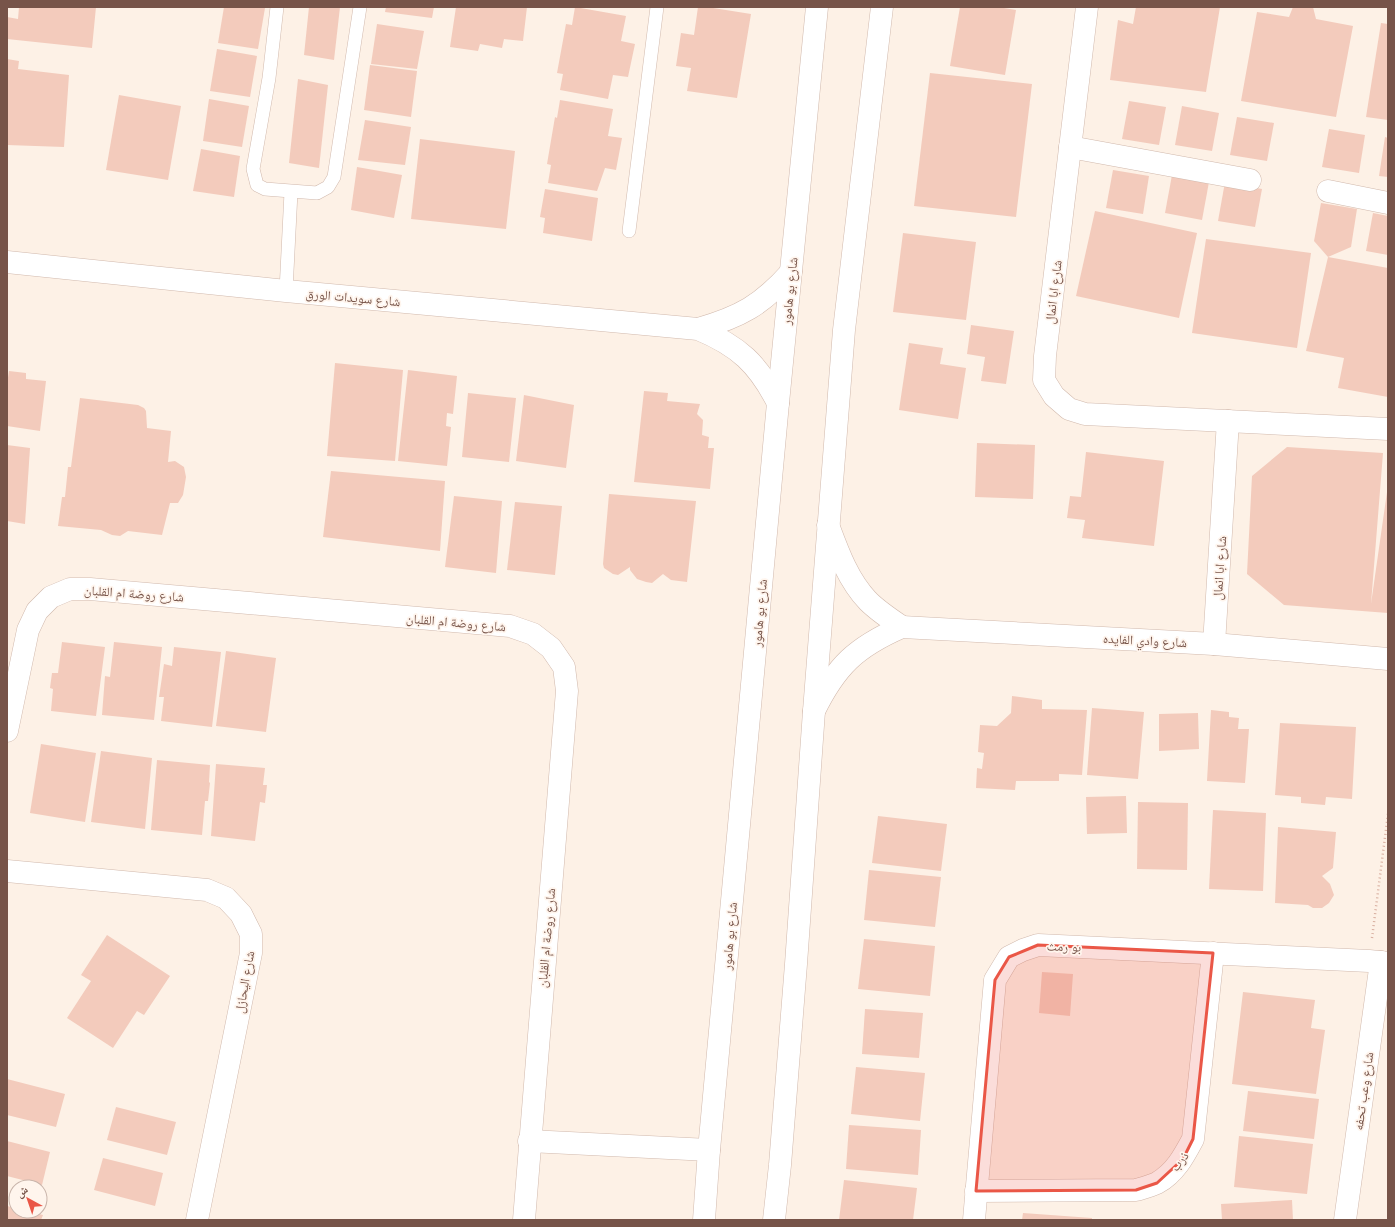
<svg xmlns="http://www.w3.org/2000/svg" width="1395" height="1227" viewBox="0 0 1395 1227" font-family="'Space Grotesk','Noto Naskh Arabic',sans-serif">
<rect width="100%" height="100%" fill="#fdf1e6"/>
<g fill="#f3cbbc">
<polygon points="19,7 96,7 92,48 7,39 7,17 18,19"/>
<polygon points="224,7 265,8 258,49 218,43"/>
<polygon points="309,7 340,7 334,60 304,55"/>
<polygon points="386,7 434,7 432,18 385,12"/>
<polygon points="456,7 527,7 523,41 504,39 502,48 480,44 478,51 450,47"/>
<polygon points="575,7 626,16 621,41 635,44 628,77 613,75 608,99 560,90 563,74 557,73 566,24 572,25"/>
<polygon points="698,7 707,7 751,14 737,98 687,91 691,68 676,66 681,33 694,35"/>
<polygon points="960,7 998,7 1016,10 1005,75 950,66"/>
<polygon points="1136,7 1220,7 1206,92 1110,80 1118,20 1133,24"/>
<polygon points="1293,7 1313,7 1316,19 1353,26 1336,117 1241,101 1257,12 1289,17"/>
<polygon points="1381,23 1388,24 1388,120 1366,117"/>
<polygon points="377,24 424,31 417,69 371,64"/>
<polygon points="217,49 257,56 250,97 210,91"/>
<polygon points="7,59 19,61 18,69 69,75 64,147 7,145"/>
<polygon points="370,65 417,71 411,117 364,110"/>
<polygon points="930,73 1032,84 1016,217 914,206"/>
<polygon points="298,79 328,85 319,168 289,163"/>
<polygon points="119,95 181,106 168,180 106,170"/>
<polygon points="209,99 249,106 242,147 203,141"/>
<polygon points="560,100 613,109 608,136 622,138 616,170 605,168 597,191 548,183 551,165 547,164 555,117 557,118"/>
<polygon points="1129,101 1166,107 1159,145 1122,139"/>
<polygon points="1182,106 1219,113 1212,151 1175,145"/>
<polygon points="1237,117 1274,123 1267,161 1230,155"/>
<polygon points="365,120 411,127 405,165 358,160"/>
<polygon points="1329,129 1365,135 1359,173 1322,167"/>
<polygon points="1385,137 1388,138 1388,177 1379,176"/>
<polygon points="420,139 515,151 506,229 411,219"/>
<polygon points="201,149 240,156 234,197 193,191"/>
<polygon points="357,167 402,175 394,218 351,210"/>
<polygon points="1113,170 1149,176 1143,214 1106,208"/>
<polygon points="1172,175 1209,182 1202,220 1165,213"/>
<polygon points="1225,182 1262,189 1255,227 1218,221"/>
<polygon points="545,189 598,198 592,241 543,233 545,218 540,217"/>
<polygon points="1321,203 1357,209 1351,247 1328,257 1314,241"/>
<polygon points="1095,211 1197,233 1179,318 1076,296"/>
<polygon points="1373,213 1388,216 1388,255 1366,251"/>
<polygon points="903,233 976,242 966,320 893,312"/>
<polygon points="1206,239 1311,253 1297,348 1192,333"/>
<polygon points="1328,257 1388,268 1388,397 1338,388 1344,358 1306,351"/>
<polygon points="971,325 1014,331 1006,384 981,381 985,357 967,354"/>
<polygon points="909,343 943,348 940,364 966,368 958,419 899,410"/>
<polygon points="335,363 403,370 395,461 327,456"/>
<polygon points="408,370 457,376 453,414 447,413 446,426 451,427 447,466 398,461"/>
<polygon points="9,371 26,373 26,379 46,381 40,431 7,426 7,384"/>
<polygon points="644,391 668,393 667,401 700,404 697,414 703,420 702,435 709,437 708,448 714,448 710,489 634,482"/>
<polygon points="468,393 516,398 509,462 462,457"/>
<polygon points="524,395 574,405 566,468 516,461"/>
<polygon points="80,398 138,405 144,408 146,411 147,428 171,431 168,462 175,461 184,467 186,477 183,495 178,503 170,503 162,535 128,531 120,536 112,535 101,530 58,526 62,497 65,497 68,467 71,467"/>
<polygon points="977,443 1035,445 1033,499 975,497"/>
<polygon points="7,445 30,448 25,524 7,521"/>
<polygon points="1287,447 1383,453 1371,604 1388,485 1388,613 1284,605 1247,574 1252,476"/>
<polygon points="1086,452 1164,461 1154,546 1082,538 1085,520 1067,518 1070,496 1081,497"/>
<polygon points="331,471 445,481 440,551 323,537"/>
<polygon points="609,494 696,501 687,582 671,580 663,574 652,583 646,582 637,579 630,570 630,567 618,575 613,574 604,568 603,564"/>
<polygon points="454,496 502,501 496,573 445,567"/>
<polygon points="515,502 562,506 555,575 507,570"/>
<polygon points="62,642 105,647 96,716 51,711 53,689 50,688 52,673 58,673"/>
<polygon points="114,642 162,647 154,720 102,715 105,676 110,677"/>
<polygon points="174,647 221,652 212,727 161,721 164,697 159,697 164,664 172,666"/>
<polygon points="226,651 276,658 266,732 216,726"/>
<polygon points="1012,696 1042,700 1042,709 1087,710 1082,775 1059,774 1059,781 1016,781 1015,790 976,788 977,768 982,769 984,753 978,752 980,725 997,726 1011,713"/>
<polygon points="1092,708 1144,712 1138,779 1087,775"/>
<polygon points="1211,710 1229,712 1229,717 1239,718 1238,729 1249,729 1245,783 1207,781"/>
<polygon points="1198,713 1199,749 1159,751 1159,714"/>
<polygon points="1280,723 1356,727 1352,799 1326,797 1325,805 1301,803 1301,797 1275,795"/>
<polygon points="41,744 96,753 85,822 30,813"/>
<polygon points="101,751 152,758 145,829 91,822"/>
<polygon points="157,760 210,765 209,782 210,783 208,801 205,801 202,835 151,830"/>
<polygon points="216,764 265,768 263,785 267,785 265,803 260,802 255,841 211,836"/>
<polygon points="1126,796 1127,833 1087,834 1086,797"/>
<polygon points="1138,802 1188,803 1187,870 1137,869"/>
<polygon points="1213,810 1266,813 1263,891 1209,889"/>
<polygon points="878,816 947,824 941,871 872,863"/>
<polygon points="1278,827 1336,832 1333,868 1322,876 1330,884 1334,895 1329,903 1322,908 1313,908 1308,905 1275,903"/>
<polygon points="869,870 941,877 935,927 864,920"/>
<polygon points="107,935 170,976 144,1015 137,1011 113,1048 67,1018 91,981 81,975"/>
<polygon points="864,939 935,946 930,996 858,989"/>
<polygon points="1042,972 1073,974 1070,1016 1039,1013"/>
<polygon points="1243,992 1315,1000 1311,1028 1325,1030 1316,1094 1232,1084"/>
<polygon points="865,1009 923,1013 919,1058 862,1054"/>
<polygon points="856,1067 925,1073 920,1121 851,1114"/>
<polygon points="7,1079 65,1094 56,1127 7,1115"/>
<polygon points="1248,1091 1319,1099 1314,1139 1243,1131"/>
<polygon points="116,1107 176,1122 167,1155 107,1140"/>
<polygon points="849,1125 921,1130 918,1175 846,1169"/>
<polygon points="1239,1136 1313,1144 1307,1194 1234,1187"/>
<polygon points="7,1141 50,1152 42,1185 7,1176"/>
<polygon points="103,1158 163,1173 155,1206 94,1190"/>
<polygon points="844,1180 917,1188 913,1220 839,1220"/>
<polygon points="1292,1200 1293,1220 1222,1220 1221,1204"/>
<polygon points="7,1206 16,1208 16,1211 27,1211 43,1215 41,1220 7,1220"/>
<polygon points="1023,1213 1092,1218 1092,1220 1022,1220"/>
</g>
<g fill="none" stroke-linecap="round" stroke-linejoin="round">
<defs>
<g id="service">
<polyline points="277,7 269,78 253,169 257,185 265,189 317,193 328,187 334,177 360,7"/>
<polyline points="629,231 657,7"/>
<polyline points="286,291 291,192"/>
</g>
<g id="minor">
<polyline points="1087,7 1045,356 1044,380 1054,396 1069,409 1085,414 1388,429"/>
<polyline points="1070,147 1250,180"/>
<polyline points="1328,191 1388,203"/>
<path d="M7,262L286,291L698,329C739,346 758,364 778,403"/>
<path d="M698,329C740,317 762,305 791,272"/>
<path d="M828,525C838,552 848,580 868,601C878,611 890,619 902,627"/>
<polyline points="1214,644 1228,421"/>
<path d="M814,711C836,666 856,647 902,627L1214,644L1388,659"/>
<polyline points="7,731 28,630 37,611 51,597 70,589 90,589 510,626 533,634 551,648 564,667 567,691 524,1220"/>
<polyline points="7,871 207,890 226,898 241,914 251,934 251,953 197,1220"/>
<polyline points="529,1141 709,1150"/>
<path d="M976,1191L1136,1190C1143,1188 1151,1186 1157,1183C1175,1173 1184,1156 1193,1139L1213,953"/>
<polyline points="974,1220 995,980 1009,957 1023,950 1038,945 1369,961 1388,963"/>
<polyline points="1345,1220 1381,962"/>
</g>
<g id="tertiary">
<polyline points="704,1220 709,1150 778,403 817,7"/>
<polyline points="774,1220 780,1165 796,964 814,711 844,330 882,7"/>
</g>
</defs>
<use href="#service" stroke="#d1b9ad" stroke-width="14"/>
<use href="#minor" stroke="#d1b9ad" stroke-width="23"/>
<use href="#tertiary" stroke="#d1b9ad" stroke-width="23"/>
<polyline stroke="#d8ae9f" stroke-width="2.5" stroke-dasharray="1 3" stroke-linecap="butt" points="1372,938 1388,814"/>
<use href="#service" stroke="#fff" stroke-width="13"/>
<use href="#minor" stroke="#fff" stroke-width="22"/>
<use href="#tertiary" stroke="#fff" stroke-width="22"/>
</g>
<path fill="#ea5747" fill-opacity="0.2" stroke="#ea5747" stroke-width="3" stroke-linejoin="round" d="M1038,945L1213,953L1193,1139L1183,1159L1157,1183L1136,1190L976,1191L995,980L1009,957Z"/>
<g text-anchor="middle" stroke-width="3.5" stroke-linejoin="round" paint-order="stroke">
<g font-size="13" fill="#775449" stroke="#fff5ed">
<text transform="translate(789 291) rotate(-84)" y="5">شارع بو هامور</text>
<text transform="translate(1053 292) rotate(-83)" y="5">شارع ابا انمال</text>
<text transform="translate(353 297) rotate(5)" y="5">شارع سويدات الورق</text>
<text transform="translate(1219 568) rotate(-86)" y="5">شارع ابا انمال</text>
<text transform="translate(134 593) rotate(4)" y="5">شارع روضة ام القلبان</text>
<text transform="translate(759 613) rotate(-85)" y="5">شارع بو هامور</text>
<text transform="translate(456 622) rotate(5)" y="5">شارع روضة ام القلبان</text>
<text transform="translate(1145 640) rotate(3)" y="5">شارع وادي الفايده</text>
<text transform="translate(729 936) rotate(-85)" y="5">شارع بو هامور</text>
<text transform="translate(546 938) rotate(-85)" y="5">شارع روضة ام القلبان</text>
<text transform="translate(1064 946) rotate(2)" y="5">بو رمث</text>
<text transform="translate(244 982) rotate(-80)" y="5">شارع اليحازل</text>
<text transform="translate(1363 1091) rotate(-82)" y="5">شارع وعب تحفه</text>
<text transform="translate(1179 1161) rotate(-53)" y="5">ذرب</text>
</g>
</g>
<rect width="1395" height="1227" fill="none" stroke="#775449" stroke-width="16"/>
<g transform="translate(28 1199) rotate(320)"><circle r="19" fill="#fff5ed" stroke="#c9b5ab"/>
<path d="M0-3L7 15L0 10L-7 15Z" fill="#ea5747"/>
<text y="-6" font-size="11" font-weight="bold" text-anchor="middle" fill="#775449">ش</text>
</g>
</svg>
